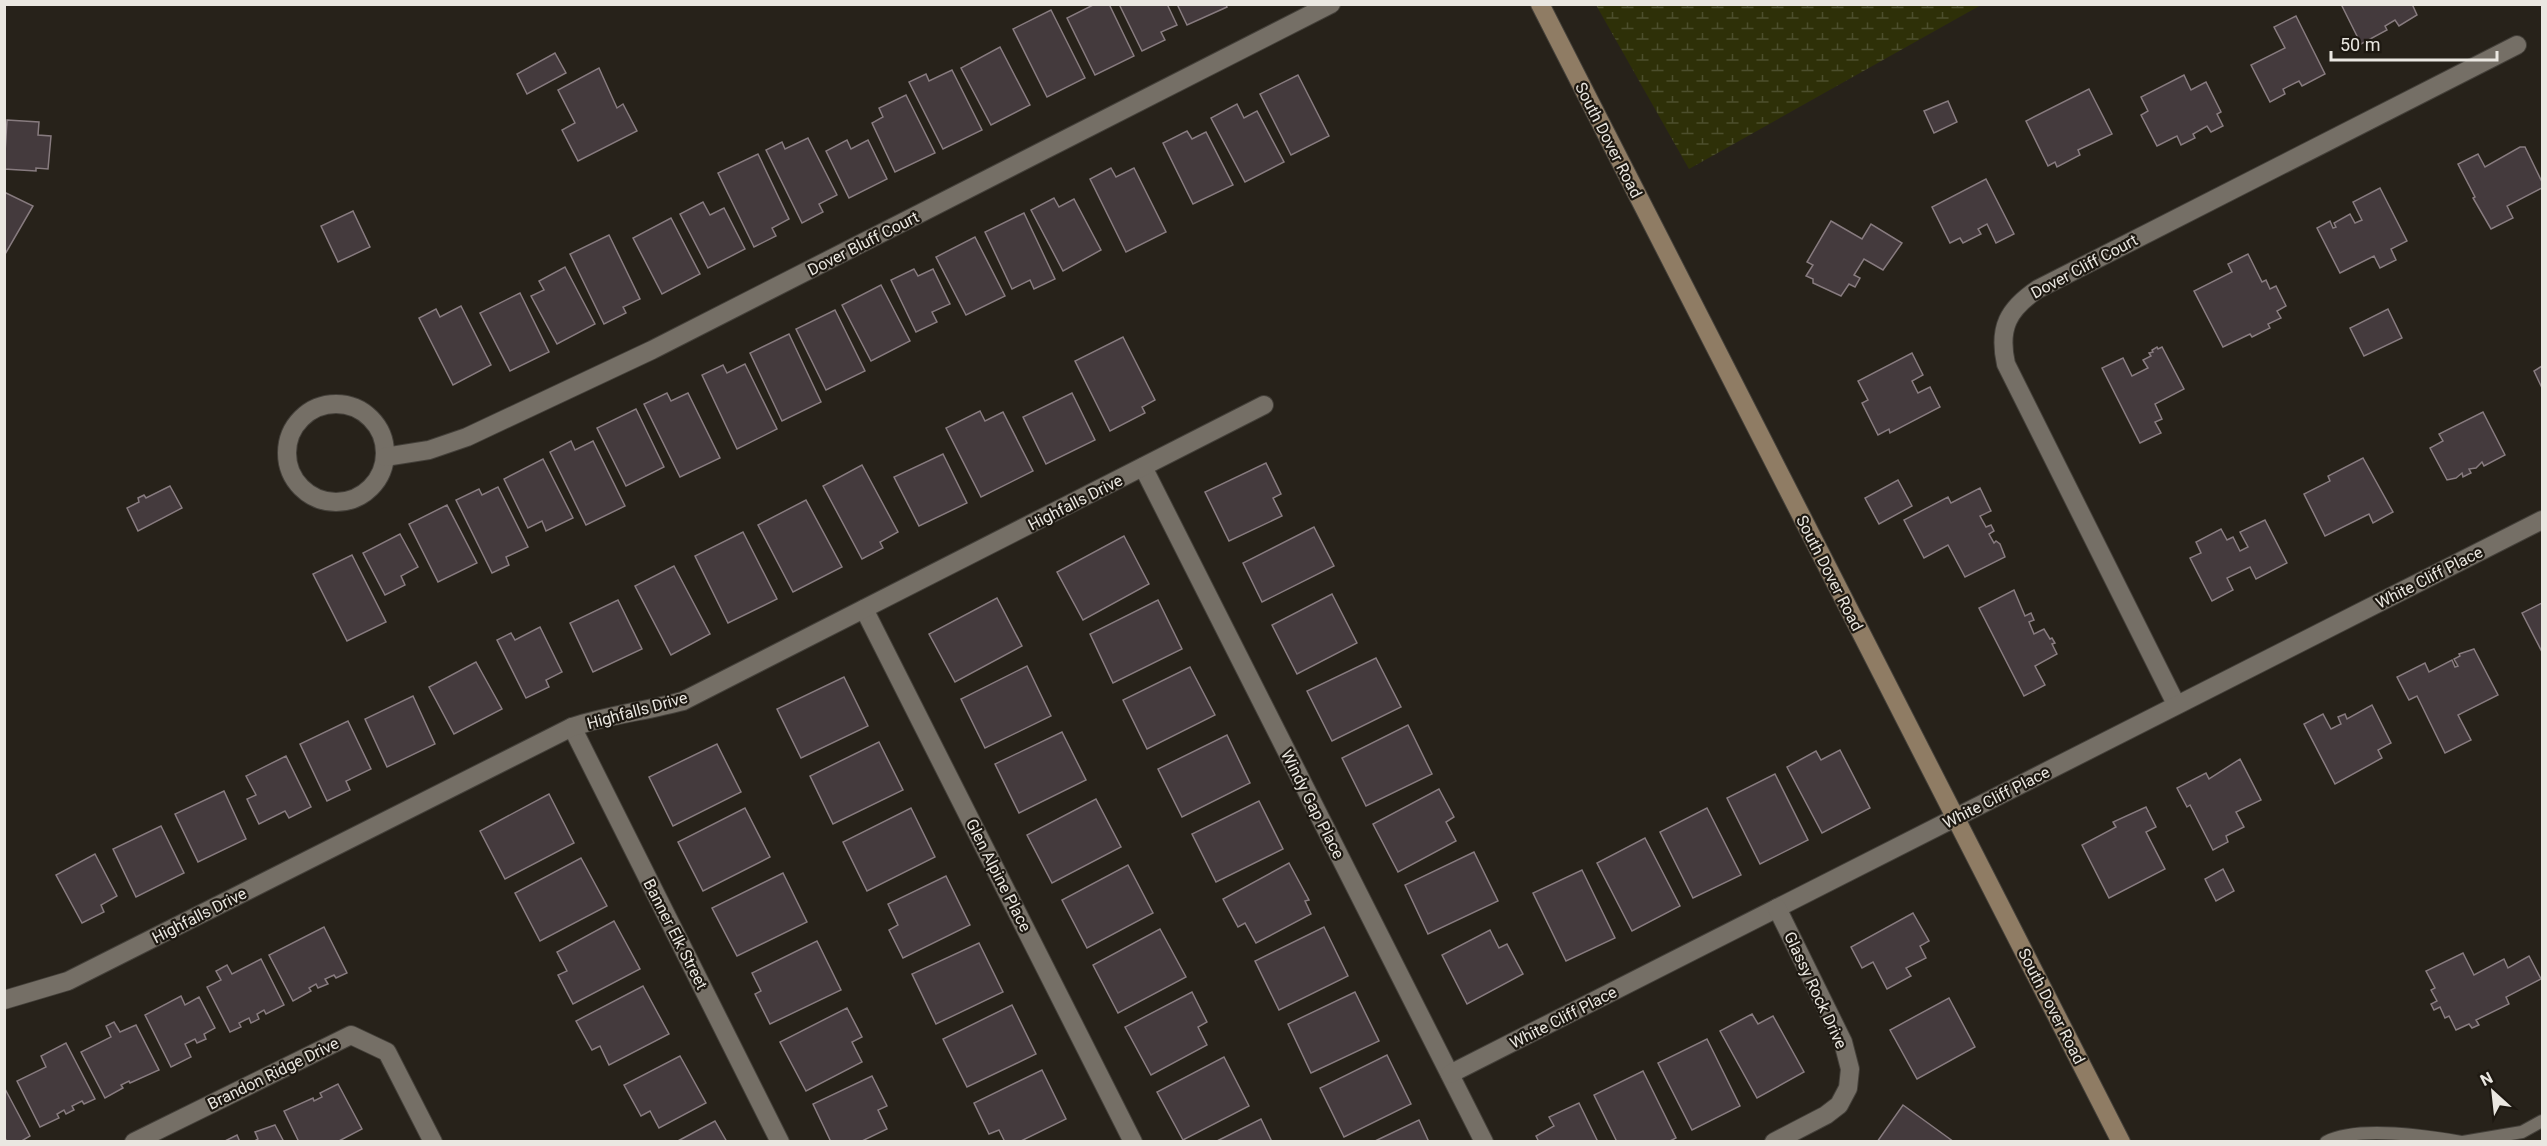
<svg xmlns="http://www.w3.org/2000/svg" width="2547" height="1146" viewBox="0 0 2547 1146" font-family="Roboto,sans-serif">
<defs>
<pattern id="wetland-marsh" width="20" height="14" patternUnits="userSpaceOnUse" patternTransform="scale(1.5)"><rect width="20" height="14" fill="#2e3008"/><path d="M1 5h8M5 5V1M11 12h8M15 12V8" fill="none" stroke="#4c4e2c"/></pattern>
</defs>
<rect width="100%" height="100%" fill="#27221a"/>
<polygon fill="url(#wetland-marsh)" points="1596,5 1981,5 1689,169"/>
<g fill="#443a3d" stroke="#877b7f" stroke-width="1.5">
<polygon points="1095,4 1109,4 1134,56 1095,75 1067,18"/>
<polygon points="1119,4 1167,4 1177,25 1161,32 1165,40 1142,51"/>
<polygon points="1177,4 1226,4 1227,7 1187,25"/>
<polygon points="2341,4 2412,4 2417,15 2399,26 2395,20 2385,26 2387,30 2361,44"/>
<polygon points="1051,10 1085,78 1047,97 1013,29"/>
<polygon points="2296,16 2325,74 2302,86 2299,81 2283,89 2285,94 2270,102 2251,65 2285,48 2274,27"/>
<polygon points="1000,47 1030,105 991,125 961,68"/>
<polygon points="555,53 566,73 527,94 517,74"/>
<polygon points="599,68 617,108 623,104 637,131 578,161 562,130 575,123 558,90"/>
<polygon points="952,70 982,130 943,149 909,82 926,74 929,81"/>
<polygon points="1298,75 1329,136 1291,155 1260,94"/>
<polygon points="2184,75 2191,90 2206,82 2221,112 2217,114 2223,126 2211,132 2207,126 2193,134 2195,138 2181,145 2177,136 2157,146 2141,115 2148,111 2141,97"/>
<polygon points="2089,89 2112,134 2078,150 2080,155 2057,167 2055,162 2048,166 2026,121"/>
<polygon points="906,95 935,153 895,172 872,123 883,117 879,108"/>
<polygon points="1948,101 1957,122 1934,133 1924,111"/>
<polygon points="1237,104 1244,118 1257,111 1284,162 1245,182 1211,118"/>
<polygon points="7,120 39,122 38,135 51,136 48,169 36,168 36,171 4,169"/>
<polygon points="1187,131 1192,139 1206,132 1233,185 1193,204 1163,143"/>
<polygon points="808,138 837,195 819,204 823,212 802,223 766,150 782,142 785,149"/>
<polygon points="847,140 851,149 868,140 887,179 849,198 826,151"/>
<polygon points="2520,147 2525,147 2542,182 2542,188 2507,206 2513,218 2491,229 2473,198 2475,197 2458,164 2478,154 2485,167"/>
<polygon points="758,154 789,219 772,228 776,236 754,247 718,173"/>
<polygon points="1111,168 1116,177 1134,168 1166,232 1126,252 1090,179"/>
<polygon points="1986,179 2014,234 1996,243 1987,224 1978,229 1981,234 1963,243 1960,238 1950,243 1932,207"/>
<polygon points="2380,188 2407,241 2391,249 2396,260 2380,268 2374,256 2340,273 2317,228 2330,221 2333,228 2336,227 2334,223 2350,214 2355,223 2362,220 2353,202"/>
<polygon points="4,192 33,206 4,256"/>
<polygon points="1054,198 1059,207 1074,199 1101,250 1063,271 1031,210"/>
<polygon points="703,202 710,215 724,208 745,249 708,268 680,214"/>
<polygon points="353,211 370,247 338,262 321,226"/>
<polygon points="1024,213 1055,279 1034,289 1030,280 1012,289 985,232"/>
<polygon points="671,218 700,274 662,294 633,238"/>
<polygon points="1831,221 1862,239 1871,224 1902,243 1883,270 1864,259 1854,275 1860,278 1855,287 1849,284 1841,296 1813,283 1813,279 1806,276 1813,265 1807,262"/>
<polygon points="609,235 640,299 623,307 626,313 604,324 570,254"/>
<polygon points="975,237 1005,296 966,315 936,257"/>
<polygon points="2248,254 2262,282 2266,280 2270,289 2276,286 2286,306 2277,311 2281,318 2268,324 2270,328 2252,337 2250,334 2223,347 2194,291 2232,272 2228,264"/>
<polygon points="565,267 595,324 557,344 531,296 544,290 539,281"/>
<polygon points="914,269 918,276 933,269 950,304 932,312 937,322 916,332 891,280"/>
<polygon points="881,285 910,341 871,361 842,305"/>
<polygon points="520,293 549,352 510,371 480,313"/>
<polygon points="461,306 491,365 453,385 419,318 436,309 440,317"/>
<polygon points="2388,309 2402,338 2364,356 2350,328"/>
<polygon points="835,310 865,371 826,390 796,329"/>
<polygon points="789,334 821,402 782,421 750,353"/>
<polygon points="1123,337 1155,400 1142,407 1145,413 1110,431 1075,361"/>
<polygon points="2157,347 2158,349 2162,347 2184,389 2155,404 2162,419 2155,422 2161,433 2140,443 2102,368 2123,358 2132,376 2148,368 2143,360 2151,356 2149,353 2153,352 2152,350"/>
<polygon points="1912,353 1923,375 1912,381 1918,393 1930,387 1940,407 1890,433 1889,429 1878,435 1862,403 1868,400 1858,381"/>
<polygon points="745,364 777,429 737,449 702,375 723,365 727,373"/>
<polygon points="2542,366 2542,388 2534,371"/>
<polygon points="667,393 671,401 688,393 720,458 680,477 644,404"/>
<polygon points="1072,393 1095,440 1046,464 1023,417"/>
<polygon points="636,409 664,467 626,486 597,428"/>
<polygon points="980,411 985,421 1003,412 1033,471 981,497 946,428"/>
<polygon points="2483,412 2505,455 2484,466 2482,462 2476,468 2469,469 2471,473 2463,477 2462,473 2456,478 2447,480 2430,448 2443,441 2439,434"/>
<polygon points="571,441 575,450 593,441 625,506 586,525 550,452"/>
<polygon points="943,454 967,503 919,526 894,477"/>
<polygon points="2363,458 2393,512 2373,523 2369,514 2325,536 2304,494 2330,481 2328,476"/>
<polygon points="543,459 573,518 546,531 542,521 528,528 504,479"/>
<polygon points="1266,463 1281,494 1273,498 1282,516 1229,541 1205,492"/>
<polygon points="862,465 898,532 880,542 883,548 862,559 823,486"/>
<polygon points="1898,480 1912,506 1879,524 1865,498"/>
<polygon points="170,486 182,508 138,531 127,508 139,502 138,498 144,495 146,498"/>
<polygon points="498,487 528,547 506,557 509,565 492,573 456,500 479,489 482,495"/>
<polygon points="1980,488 1991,511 1980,516 1986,527 1991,525 1994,531 1989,534 1994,543 1996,541 2000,544 2005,557 1965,577 1948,545 1924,558 1904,520 1948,497 1951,503"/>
<polygon points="806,500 842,567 793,592 758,525"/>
<polygon points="447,505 477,563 438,582 409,524"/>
<polygon points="2265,520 2287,563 2256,579 2250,567 2227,578 2233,590 2212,601 2190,558 2201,553 2196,542 2221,529 2227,540 2233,537 2240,551 2248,547 2240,532"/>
<polygon points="1314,527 1334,566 1262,602 1243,563"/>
<polygon points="743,532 777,599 728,623 695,556"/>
<polygon points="400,534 418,567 401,576 405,585 385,595 363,553"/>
<polygon points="1124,536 1149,584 1083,620 1057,572"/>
<polygon points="352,555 386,622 347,641 313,574"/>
<polygon points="674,566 710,634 671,655 635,586"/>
<polygon points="2014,590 2025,616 2031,613 2034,620 2029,622 2034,634 2044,629 2050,639 2052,638 2055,643 2052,644 2057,654 2035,666 2045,685 2024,696 1979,608"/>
<polygon points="1332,594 1357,643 1297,674 1272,625"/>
<polygon points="997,598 1022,646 955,682 929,634"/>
<polygon points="618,600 642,649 593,672 570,623"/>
<polygon points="1158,600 1182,649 1113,683 1090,634"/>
<polygon points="2542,603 2542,652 2522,613"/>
<polygon points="540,627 562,672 546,680 549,687 526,698 497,640 511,633 515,640"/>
<polygon points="2474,649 2498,695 2458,715 2471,740 2445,753 2417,696 2409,700 2397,677 2425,663 2429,672 2452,660 2455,667 2458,666 2454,659 2460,656 2459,654"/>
<polygon points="1376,658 1401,707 1332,741 1307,691"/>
<polygon points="476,662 502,709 454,734 429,687"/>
<polygon points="1027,666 1051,716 985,748 961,699"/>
<polygon points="1190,667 1215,715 1147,749 1123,700"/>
<polygon points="844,677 868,726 801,758 777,709"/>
<polygon points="413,696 435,744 387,767 365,719"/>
<polygon points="2372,705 2391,743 2378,750 2382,758 2335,784 2304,724 2323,714 2331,729 2341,724 2338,717 2345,714 2347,719"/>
<polygon points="348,721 371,769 346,781 350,790 327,801 300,744"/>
<polygon points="1408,725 1432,774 1366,806 1342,758"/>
<polygon points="1062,732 1086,780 1019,813 995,764"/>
<polygon points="1227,735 1250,783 1182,817 1158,769"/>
<polygon points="879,742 903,790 833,824 810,776"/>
<polygon points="717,744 741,792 673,826 649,777"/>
<polygon points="1840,750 1870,808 1822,833 1787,767 1816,751 1821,760"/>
<polygon points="286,756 311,807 289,818 285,811 259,824 247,799 256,795 246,776"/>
<polygon points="2240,759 2261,800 2236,812 2244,827 2226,836 2228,842 2213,850 2190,805 2187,807 2177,788 2206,773 2209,779"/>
<polygon points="1775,774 1808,840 1760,864 1727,798"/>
<polygon points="1439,789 1454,817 1446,822 1456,841 1398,872 1373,824"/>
<polygon points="224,791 246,839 198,862 175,814"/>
<polygon points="549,794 574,843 505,879 480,831"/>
<polygon points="1096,799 1121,847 1052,883 1027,835"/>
<polygon points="1259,801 1283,849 1216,882 1192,834"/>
<polygon points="2146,807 2156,827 2146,832 2165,869 2109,898 2082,845 2116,827 2113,822"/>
<polygon points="745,808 770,857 703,891 678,842"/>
<polygon points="911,808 935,857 867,891 843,842"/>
<polygon points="1707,808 1741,875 1693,898 1660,832"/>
<polygon points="161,826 184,873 136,897 113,849"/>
<polygon points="1645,838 1680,906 1632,931 1597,863"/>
<polygon points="1474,852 1498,901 1428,934 1405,885"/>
<polygon points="95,854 117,896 101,905 104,912 82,923 56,875"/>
<polygon points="581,858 607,906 540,941 515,893"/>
<polygon points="1289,863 1309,900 1305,901 1311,914 1256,943 1245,923 1238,927 1223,899"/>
<polygon points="1128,865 1153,913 1087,948 1062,900"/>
<polygon points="2223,869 2234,891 2216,901 2205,879"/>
<polygon points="1582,870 1615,938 1566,961 1533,893"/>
<polygon points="783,873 807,922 737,956 712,908"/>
<polygon points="946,876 970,925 903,958 889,930 898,925 888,904"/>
<polygon points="1913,913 1929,941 1920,946 1926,958 1906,968 1911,976 1887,989 1873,962 1862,968 1851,947"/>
<polygon points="614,921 640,969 573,1004 558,975 567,971 557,952"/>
<polygon points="324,927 347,973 336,978 334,975 325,979 328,984 318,988 316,984 309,988 311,991 293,1001 269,955"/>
<polygon points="1324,927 1348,976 1279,1010 1255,961"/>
<polygon points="1160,929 1186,977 1118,1013 1093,965"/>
<polygon points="1490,930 1499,948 1507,944 1523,974 1467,1004 1442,955"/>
<polygon points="817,941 841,990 770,1024 755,994 761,991 752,973"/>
<polygon points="979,943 1003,992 936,1024 912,974"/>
<polygon points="2463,953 2474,975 2504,959 2508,968 2529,956 2541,979 2506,997 2509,1004 2476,1020 2479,1025 2472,1028 2469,1024 2456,1030 2449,1016 2445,1018 2440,1007 2434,1010 2431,1004 2437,1001 2431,990 2435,988 2426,971"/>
<polygon points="261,959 284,1005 266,1014 264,1010 257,1014 259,1019 251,1023 249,1018 239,1023 241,1027 230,1032 207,987 221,980 216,971 227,965 232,974"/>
<polygon points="643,986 669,1034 609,1065 600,1046 592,1050 576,1021"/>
<polygon points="1192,992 1207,1022 1198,1027 1207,1045 1151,1075 1125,1027"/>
<polygon points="1355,992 1379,1041 1311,1073 1288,1024"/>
<polygon points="181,996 185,1005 199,997 215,1028 204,1034 206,1039 197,1043 195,1039 185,1044 191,1057 171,1067 145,1015"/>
<polygon points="1949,998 1975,1047 1917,1079 1890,1030"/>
<polygon points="1012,1005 1036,1054 967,1087 943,1039"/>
<polygon points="847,1008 862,1037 852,1042 862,1062 806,1091 780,1042"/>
<polygon points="1752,1014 1758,1024 1773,1016 1804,1072 1757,1098 1720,1031"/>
<polygon points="114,1022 120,1032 136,1025 159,1070 130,1083 129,1081 121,1085 123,1088 105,1098 81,1052 111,1037 106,1026"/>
<polygon points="1707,1039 1740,1106 1692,1130 1658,1063"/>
<polygon points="66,1043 95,1099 84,1104 82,1101 72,1106 74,1110 66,1114 64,1110 57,1114 59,1118 40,1127 17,1081 46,1067 41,1056"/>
<polygon points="1387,1055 1411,1104 1344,1137 1320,1088"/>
<polygon points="680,1056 706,1103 659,1128 650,1111 641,1116 624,1085"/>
<polygon points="1224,1057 1249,1106 1183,1140 1157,1092"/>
<polygon points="1042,1070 1066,1119 1019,1142 1005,1142 999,1130 989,1134 974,1103"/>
<polygon points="1643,1071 1676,1138 1668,1142 1617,1142 1594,1095"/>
<polygon points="872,1076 887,1106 878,1110 887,1129 860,1142 831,1142 813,1104"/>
<polygon points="338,1084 362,1129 337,1142 299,1142 284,1111 313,1098 314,1101 322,1097 320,1093"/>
<polygon points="4,1087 30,1136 20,1142 7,1142 4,1136"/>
<polygon points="1579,1103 1598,1142 1539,1142 1536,1136 1554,1126 1549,1117"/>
<polygon points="1903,1105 1954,1142 1877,1142"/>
<polygon points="1261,1119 1272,1142 1215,1142"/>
<polygon points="1419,1120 1429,1142 1373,1142"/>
<polygon points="715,1121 727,1142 676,1142"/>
<polygon points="275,1125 284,1142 253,1142 258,1139 255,1132"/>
<polygon points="237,1135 240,1142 223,1142"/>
</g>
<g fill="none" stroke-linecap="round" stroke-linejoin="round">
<defs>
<g id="lane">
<path d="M2326,1142C2358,1125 2427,1136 2461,1142"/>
<polyline points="2463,1142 2522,1132 2542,1121"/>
</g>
<g id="street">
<circle cx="336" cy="453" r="49"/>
<polyline points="385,457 429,450 467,437 652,350 1331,4"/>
<polyline points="1143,467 1484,1142"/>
<polyline points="864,609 1133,1142"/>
<path d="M2176,704L2006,364C1998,328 2008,309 2038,289L2517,45"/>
<polyline points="572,727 780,1142"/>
<path d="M4,1000L68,981L572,727C608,715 646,711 683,701L1264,405"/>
<polyline points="1450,1074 2542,520"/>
<polyline points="134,1142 351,1035 387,1052 433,1142"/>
<polyline points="1774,1142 1826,1115 1839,1105 1848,1088 1850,1069 1843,1042 1777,908"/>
</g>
<polyline id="secondary" points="1540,4 2121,1142"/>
</defs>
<use href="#lane" stroke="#44403a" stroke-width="14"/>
<use href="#street" stroke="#44403a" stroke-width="20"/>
<use href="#secondary" stroke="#44403a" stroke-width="20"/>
<use href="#lane" stroke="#756f66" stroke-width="12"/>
<use href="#street" stroke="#756f66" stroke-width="18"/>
<use href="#secondary" stroke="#8f7c64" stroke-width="18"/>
</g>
<g text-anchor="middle" stroke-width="4.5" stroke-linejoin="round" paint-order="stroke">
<g font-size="16" fill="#eae7e1" stroke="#1d1811">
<text transform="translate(1609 140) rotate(63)" y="6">South Dover Road</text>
<text transform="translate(863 243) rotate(-27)" y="6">Dover Bluff Court</text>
<text transform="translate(2084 266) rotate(-28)" y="6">Dover Cliff Court</text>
<text transform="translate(1075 502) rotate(-27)" y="6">Highfalls Drive</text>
<text transform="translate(1830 573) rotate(63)" y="6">South Dover Road</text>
<text transform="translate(2429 577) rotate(-27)" y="6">White Cliff Place</text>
<text transform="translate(637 710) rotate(-15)" y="6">Highfalls Drive</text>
<text transform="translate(1996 797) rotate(-27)" y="6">White Cliff Place</text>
<text transform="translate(1313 804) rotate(63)" y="6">Windy Gap Place</text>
<text transform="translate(999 875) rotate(63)" y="6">Glen Alpine Place</text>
<text transform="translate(199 915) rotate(-27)" y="6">Highfalls Drive</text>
<text transform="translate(676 934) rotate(63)" y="6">Banner Elk Street</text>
<text transform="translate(1816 990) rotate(65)" y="6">Glassy Rock Drive</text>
<text transform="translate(2052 1006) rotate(63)" y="6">South Dover Road</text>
<text transform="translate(1563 1017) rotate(-27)" y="6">White Cliff Place</text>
<text transform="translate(273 1073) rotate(-26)" y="6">Brandon Ridge Drive</text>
</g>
</g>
<rect width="2547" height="1146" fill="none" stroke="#eae7e1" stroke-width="12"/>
<g transform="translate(2493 1092) rotate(333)" stroke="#1d1811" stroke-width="4.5" paint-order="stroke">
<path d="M0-4.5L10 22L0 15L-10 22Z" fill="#eae7e1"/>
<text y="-9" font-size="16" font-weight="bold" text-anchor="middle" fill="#eae7e1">N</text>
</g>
<path d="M2331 51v9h166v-9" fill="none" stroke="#eae7e1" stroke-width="3"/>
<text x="2340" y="51" font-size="18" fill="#eae7e1" stroke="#1d1811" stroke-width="4.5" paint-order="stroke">50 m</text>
</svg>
